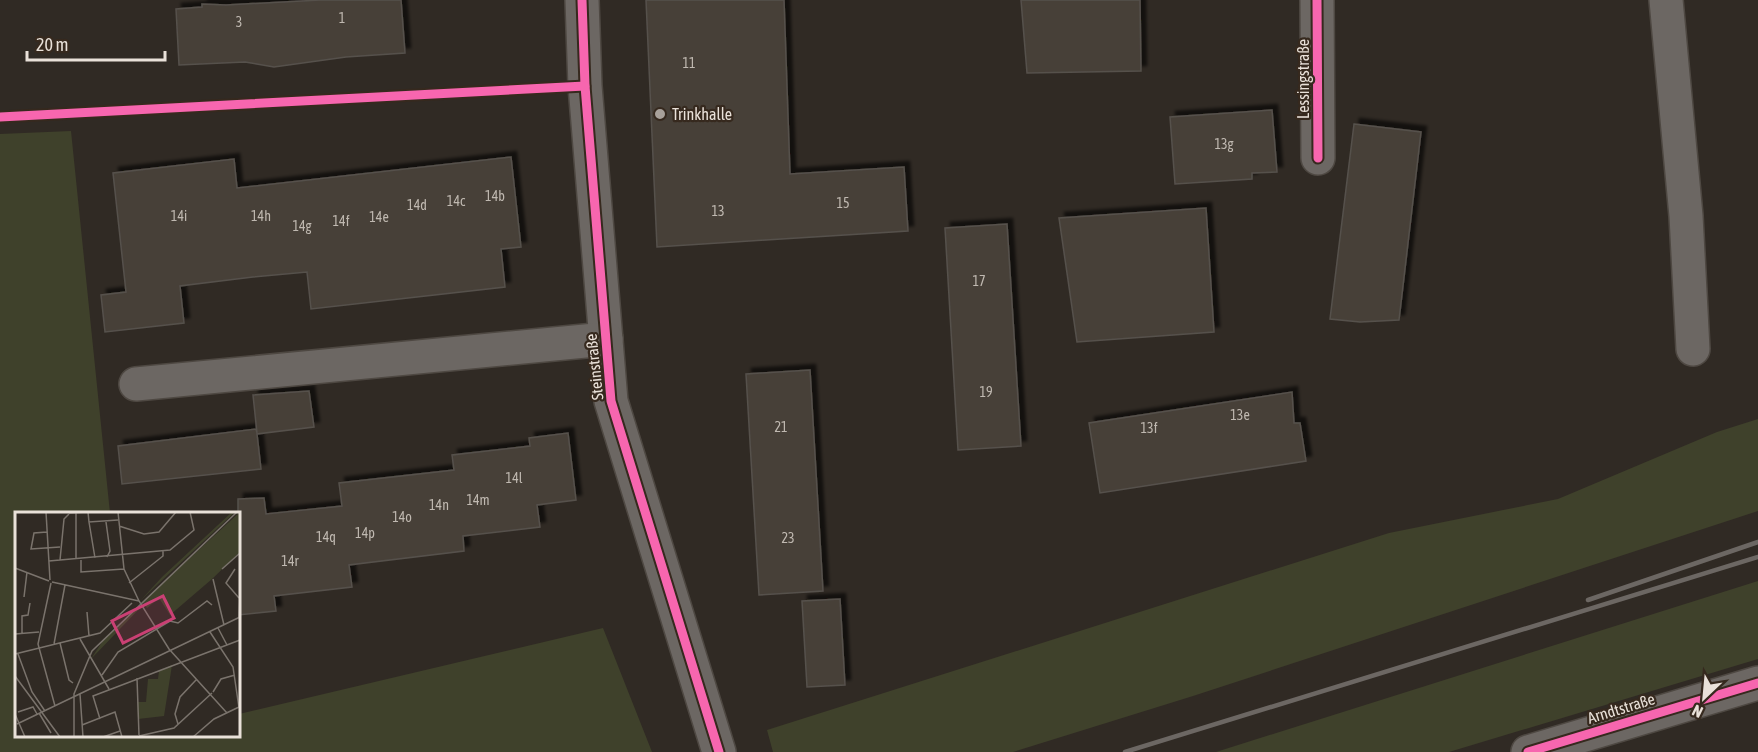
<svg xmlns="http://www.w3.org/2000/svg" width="1758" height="752" viewBox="0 0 1758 752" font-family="'Asap Condensed',sans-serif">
<defs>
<filter id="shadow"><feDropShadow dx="5.5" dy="-5.5" stdDeviation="1.5" flood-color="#0009"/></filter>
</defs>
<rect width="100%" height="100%" fill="#302a24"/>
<g fill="#3f412b">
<polygon points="71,131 110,513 16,514 16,736 238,736 239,714 603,628 652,752 0,752 0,134"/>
<polygon points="1758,419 1758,511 1193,696 1013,752 773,752 767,730 1389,533 1558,499 1717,432"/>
<polygon points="1758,581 1758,659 1449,752 1216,752"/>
</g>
<g fill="#474039" stroke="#56514c" stroke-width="1.5" filter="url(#shadow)">
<polygon points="320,0 401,0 405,53 346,57 274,67 245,62 179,65 176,9 202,7 202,4 226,5"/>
<polygon points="646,0 784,0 790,174 904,167 908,231 657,247"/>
<polygon points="1021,0 1140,0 1141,71 1027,73"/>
<polygon points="1272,110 1277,172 1252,173 1252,179 1175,184 1170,117"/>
<polygon points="1354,124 1421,132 1399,320 1360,322 1330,319"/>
<polygon points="511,157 521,247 501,249 505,287 311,309 307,272 253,277 180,286 184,323 105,332 101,295 126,292 113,173 234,159 237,188"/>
<polygon points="1206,208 1214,332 1077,342 1059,218"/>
<polygon points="1007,224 1021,446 958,450 945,228"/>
<polygon points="810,370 823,591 759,595 746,374"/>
<polygon points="309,391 314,427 257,434 261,469 122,484 118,446 256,429 257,433 253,395"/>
<polygon points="1292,392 1294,423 1300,423 1306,461 1100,493 1089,423"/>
<polygon points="568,433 576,500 537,505 540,527 463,536 464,551 349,565 352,587 274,596 276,611 238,615 238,499 264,498 266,514 342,506 339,483 454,470 452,455 530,446 529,438"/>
<polygon points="840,599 845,685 807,687 802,601"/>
</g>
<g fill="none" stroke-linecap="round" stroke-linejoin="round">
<defs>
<g id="minor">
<polyline points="582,0 585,86 611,401 719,752"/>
<polyline points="1317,0 1318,158"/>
<polyline points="1666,0 1686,216 1693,349"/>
<polyline points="136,384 606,339"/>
<polyline points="1528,752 1758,683"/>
</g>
</defs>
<use href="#minor" stroke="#4e4842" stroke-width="36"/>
<use href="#minor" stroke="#6c6763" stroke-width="33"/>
<g stroke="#6c6763" stroke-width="4.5">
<polyline points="1588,600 1758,542"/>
<polyline points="1125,752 1758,557"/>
</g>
<defs>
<g id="cycleway">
<polyline points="582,0 585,86 611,401 719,752"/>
<polyline points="1317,0 1318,158"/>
<polyline points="0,117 585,86"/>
<polyline points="1528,752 1758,683"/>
</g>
</defs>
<use href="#cycleway" stroke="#36291e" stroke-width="13"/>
<use href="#cycleway" stroke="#f766af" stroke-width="9"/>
</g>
<circle fill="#a8a19a" stroke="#36291e" stroke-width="2" cx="660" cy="114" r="6"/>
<g text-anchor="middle" stroke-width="4.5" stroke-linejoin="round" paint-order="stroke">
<g font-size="14" fill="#c0b9b1">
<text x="342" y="23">1</text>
<text x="239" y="27">3</text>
<text x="689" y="68">11</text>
<text x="1224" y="149">13g</text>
<text x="495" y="201">14b</text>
<text x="456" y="206">14c</text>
<text x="843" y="208">15</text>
<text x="417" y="210">14d</text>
<text x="718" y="216">13</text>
<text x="179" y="221">14i</text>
<text x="261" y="221">14h</text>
<text x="379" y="222">14e</text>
<text x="341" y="226">14f</text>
<text x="302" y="231">14g</text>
<text x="979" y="286">17</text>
<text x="986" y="397">19</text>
<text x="1240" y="420">13e</text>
<text x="781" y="432">21</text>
<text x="1149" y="433">13f</text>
<text x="514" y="483">14l</text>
<text x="478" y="505">14m</text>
<text x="439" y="510">14n</text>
<text x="402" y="522">14o</text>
<text x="365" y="538">14p</text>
<text x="326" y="542">14q</text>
<text x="788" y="543">23</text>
<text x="290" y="566">14r</text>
</g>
<g font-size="16" fill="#e9e1d9" stroke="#36291e">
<text transform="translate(1303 79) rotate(-90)" y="6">Lessingstraße</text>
<text transform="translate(594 367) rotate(-96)" y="6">Steinstraße</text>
<text transform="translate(1621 708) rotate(-17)" y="6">Arndtstraße</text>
</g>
<g font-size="16" fill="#e9e1d9" stroke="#36291e" text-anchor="start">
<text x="672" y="120">Trinkhalle</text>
</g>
</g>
<g transform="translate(15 512)">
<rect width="225" height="225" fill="#302a24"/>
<path d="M217,0H220L126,88L147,65ZM225,0V40L197,67L155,103L144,86L132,96L127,90ZM124,93L126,95L76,147L87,130ZM157,153L149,204L123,207L122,190H131L133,167H143L144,159Z" fill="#3f412b"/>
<path fill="none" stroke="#7a736c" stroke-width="1.5" d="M31,0L35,68M103,0L109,57L124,89L154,137L212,201M54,1L73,0L74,10L103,8M61,1V47M74,10L80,46M91,10L95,39L92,45M104,14L129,22L144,20L161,0M32,20L19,21L16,37L45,35M45,48L49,7L54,2M66,48V60L109,57M34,49L155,38L179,18L175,0M0,56L34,69M207,57L225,41M220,57L211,71L224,86M198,67L209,113M37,70L124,89M36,71L23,132L40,194M114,71L148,44V39M9,85L12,60M72,100L74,124M224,106L225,84M203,116L212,133M195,120L218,155L224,196M0,122L24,120M7,122V104L13,103L15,91M65,127L94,177M45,131L54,168L58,171M39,132L50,73M0,142L85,121L117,91M3,142L17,180L30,199M87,163L103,140L155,109L163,111L192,89L197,93M0,164L45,225M122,166L124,223M198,180L206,167L220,163M65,182L68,225M3,200L18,195L22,202M24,201L36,221M0,202L10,225M85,207L78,184L225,128M2,212L225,105M163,212L160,202L165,185L181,168M67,213L100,200L107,225M124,224L159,216L197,181M59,225V182L77,139L222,0M88,225L105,219M178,225L199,207L224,195"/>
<path fill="#ca4074" fill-opacity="0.15" stroke="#ca4074" stroke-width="3" d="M148,84L159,106L108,131L97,109Z"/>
<rect width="225" height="225" fill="none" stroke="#e9e1d9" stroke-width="3"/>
</g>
<g transform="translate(1704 698) rotate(206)" stroke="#36291e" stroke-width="4.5" paint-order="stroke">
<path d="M0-4.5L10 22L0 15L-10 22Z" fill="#e9e1d9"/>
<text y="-9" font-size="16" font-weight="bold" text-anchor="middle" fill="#e9e1d9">N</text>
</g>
<path d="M27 51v9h138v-9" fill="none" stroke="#e9e1d9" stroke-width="3"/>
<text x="36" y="51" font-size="18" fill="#e9e1d9" stroke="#36291e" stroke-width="4.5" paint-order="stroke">20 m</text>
</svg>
